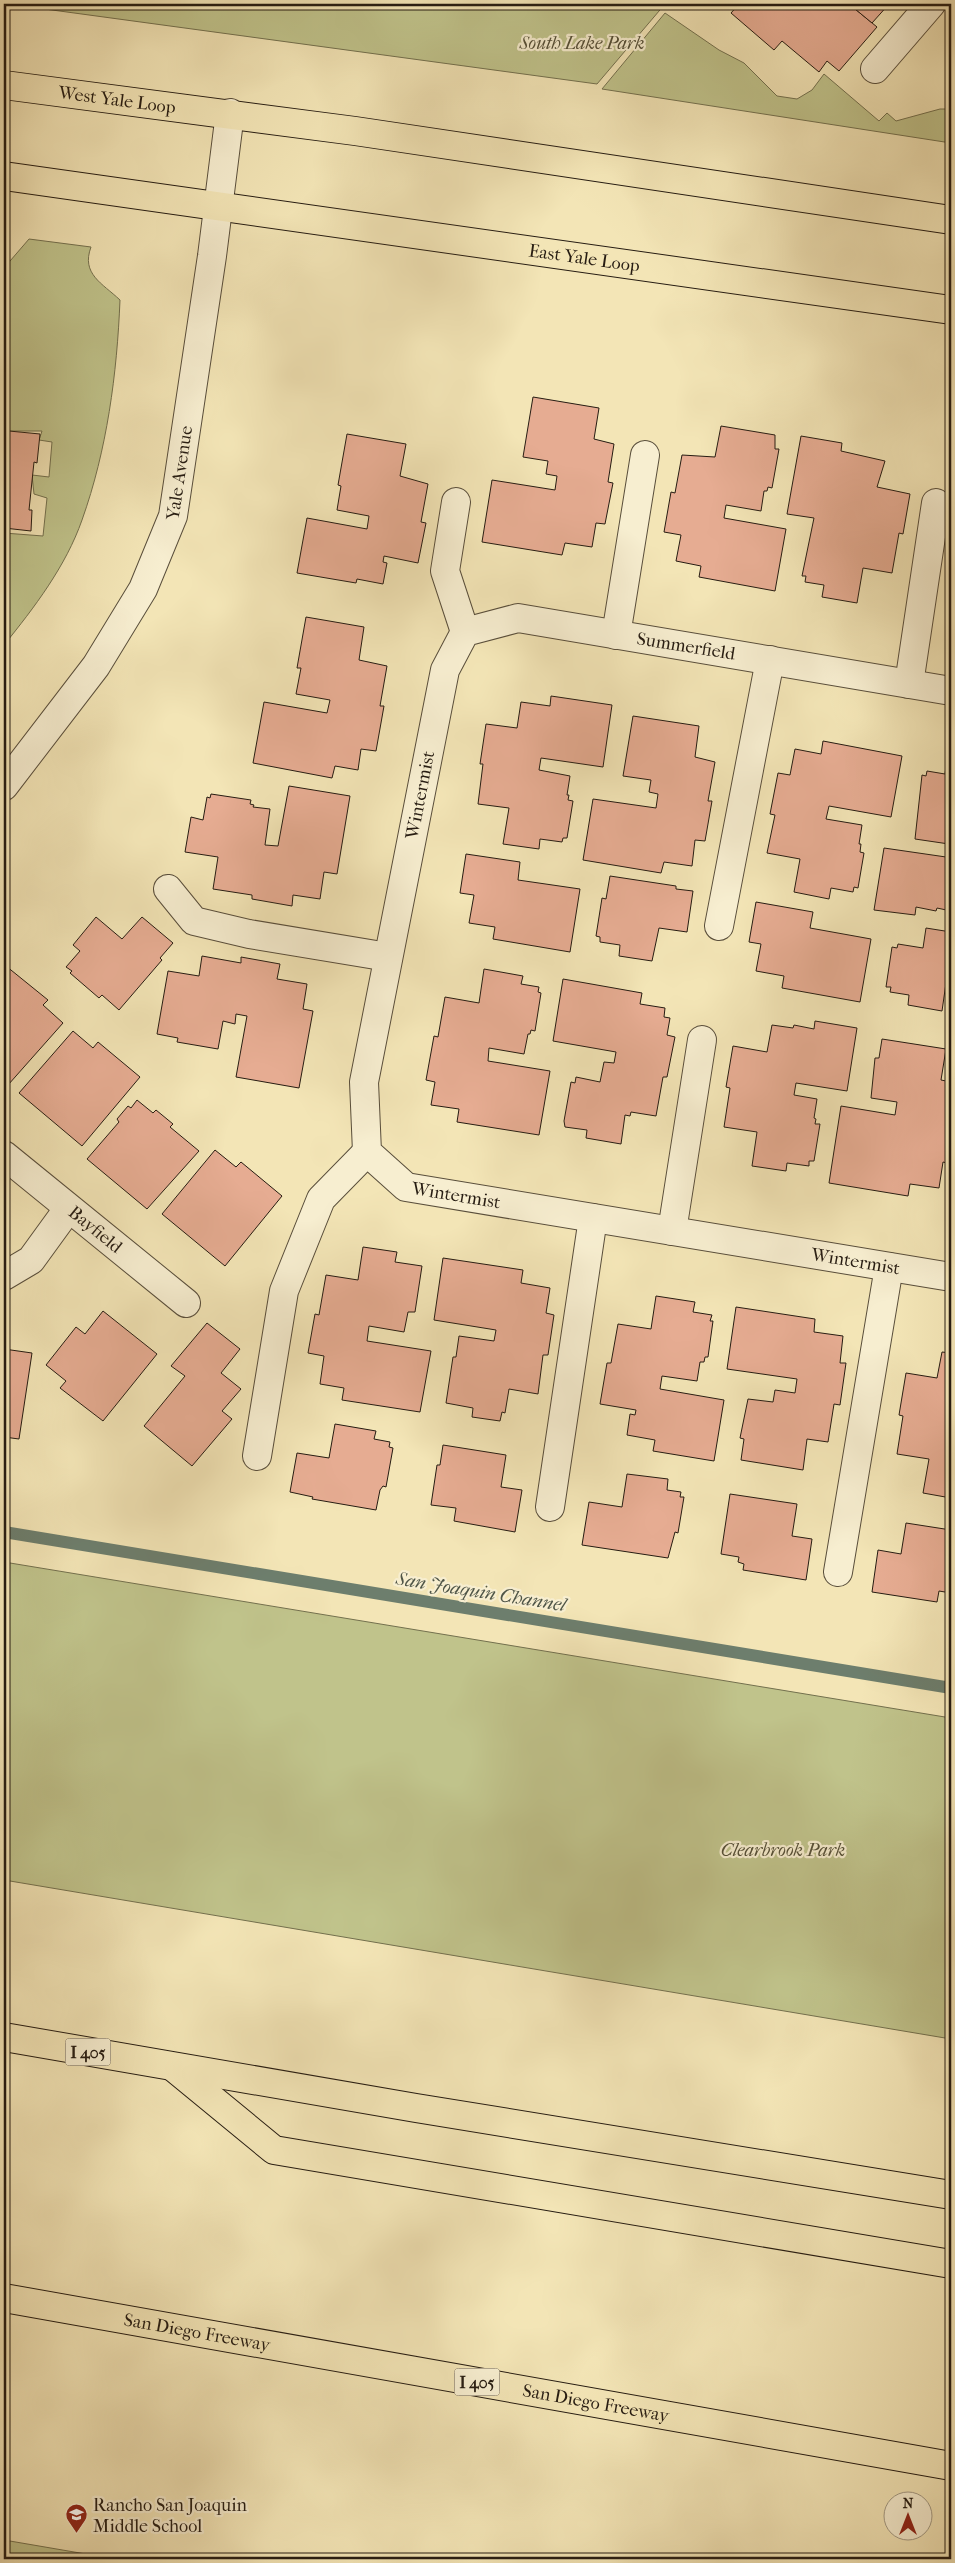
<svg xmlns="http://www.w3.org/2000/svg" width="955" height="2563" viewBox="0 0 955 2563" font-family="'IM FELL French Canon',serif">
<rect width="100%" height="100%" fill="#f3e5b6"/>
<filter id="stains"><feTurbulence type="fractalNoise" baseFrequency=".004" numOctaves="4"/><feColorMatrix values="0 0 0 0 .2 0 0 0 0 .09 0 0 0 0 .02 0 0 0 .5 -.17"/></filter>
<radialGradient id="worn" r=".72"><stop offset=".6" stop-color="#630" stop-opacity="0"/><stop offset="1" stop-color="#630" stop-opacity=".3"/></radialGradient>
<g fill="#c0c38b" stroke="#73704e">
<polygon points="8,4 665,4 597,84"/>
<polygon points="665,13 719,50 744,63 777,96 797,99 812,90 824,74 879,121 887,113 896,121 940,109 951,109 951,143 602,89"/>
<path d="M29,239L91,247C81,274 102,283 120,300C117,374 107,450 82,520C66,566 34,608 4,645V533L43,536L47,498L34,494L32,475L49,477L52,442L39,440L42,431H9V421H4V268Z"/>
<polygon points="4,1562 951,1718 951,2039 4,1880"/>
<polygon points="4,2540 115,2559 4,2559"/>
</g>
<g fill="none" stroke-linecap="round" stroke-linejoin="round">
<polyline stroke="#6d7e6d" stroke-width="12" points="4,1532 951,1688"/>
</g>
<g fill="#e6ac92" stroke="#261c12">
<polygon points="739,4 849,4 877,27 839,71 827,61 819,72 782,41 774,50 731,13"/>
<polygon points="849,4 889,4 872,23"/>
<polygon points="533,397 599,408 594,439 614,444 608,482 613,483 605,524 596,523 592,547 565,543 562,555 482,542 492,480 555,490 557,476 546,474 548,461 523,457"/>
<polygon points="721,426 775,435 775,449 779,449 772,488 768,487 767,491 764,491 761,511 726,505 724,518 786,529 775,591 699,577 701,566 676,561 681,535 664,532 671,492 675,493 682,455 715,457"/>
<polygon points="9,431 40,434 37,463 34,462 29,510 32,510 31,531 4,528 4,457 6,457"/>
<polygon points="347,434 406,444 400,476 428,484 421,522 426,523 418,563 384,556 383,562 387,563 383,584 357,579 356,583 297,573 307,518 367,529 369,516 337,510 341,486 338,485"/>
<polygon points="801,436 842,443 841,451 885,461 877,487 910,494 903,534 899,533 892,573 863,568 857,603 822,597 824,585 805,582 806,576 802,576 814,518 787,514"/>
<polygon points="306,617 364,627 359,660 387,666 380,706 384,706 376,751 361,749 358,770 335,766 332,778 253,763 264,702 327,713 330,700 296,694 301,668 297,668"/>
<polygon points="551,696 612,705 603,767 541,758 539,770 570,776 567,795 569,795 568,800 573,801 567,838 563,838 562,842 540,839 539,849 503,844 509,808 478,804 483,764 480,764 486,724 517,728 521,702 550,706"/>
<polygon points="633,716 699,726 695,757 715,762 708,801 712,801 705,841 695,840 692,866 664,862 661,873 583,860 593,799 656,808 658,794 649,792 651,780 623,776"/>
<polygon points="823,741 902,756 891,817 829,806 826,819 862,825 859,844 861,844 860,852 864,853 858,888 854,887 853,892 831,888 829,899 794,892 800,859 767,853 775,815 770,814 778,773 790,775 795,749 821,754"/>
<polygon points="946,766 951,767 951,911 937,908 936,911 916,907 915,915 874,910 884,848 946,857 949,844 915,839 922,775 926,776 927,771 945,774"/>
<polygon points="289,786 350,796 337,874 324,872 320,899 293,895 292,906 252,899 252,895 213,889 218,857 185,852 191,817 203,820 207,797 210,798 211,794 251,800 250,804 254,805 253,807 270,809 265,845 278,846"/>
<polygon points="466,854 520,862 518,880 580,889 570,952 493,939 495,927 469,923 474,895 460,893"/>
<polygon points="610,876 676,886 676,889 693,891 687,932 659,928 652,961 619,956 620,945 600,942 600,937 596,936 602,898 606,899"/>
<polygon points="756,902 813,912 810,928 871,939 860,1002 782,988 784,976 756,971 761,944 749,942"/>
<polygon points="96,917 122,939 142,917 173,943 160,958 162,960 119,1010 102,995 99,998 70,973 72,971 66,967 80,951 73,945"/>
<polygon points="926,928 951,932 951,977 947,976 942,1011 908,1005 909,995 890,992 891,987 886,987 892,947 897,948 898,944 923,948"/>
<polygon points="202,956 241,963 241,957 280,964 277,979 307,984 303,1009 313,1011 299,1088 236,1077 247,1016 236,1014 235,1024 223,1021 218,1049 177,1042 178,1038 157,1034 168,971 199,976"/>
<polygon points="6,966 48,1000 43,1005 63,1023 8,1085 4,1082 4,968"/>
<polygon points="484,969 523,976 521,984 539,987 538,992 541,993 535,1031 531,1030 530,1034 528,1034 524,1054 489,1048 488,1061 550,1071 539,1135 457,1122 459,1109 431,1105 435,1082 426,1080 434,1036 438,1037 445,997 479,1003"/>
<polygon points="563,979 642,993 640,1004 665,1008 664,1017 670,1018 667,1035 675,1037 667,1077 663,1077 656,1116 631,1112 630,1116 625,1115 621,1144 586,1138 587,1130 565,1127 564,1121 571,1082 575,1083 576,1077 600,1082 604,1062 614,1063 616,1052 553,1041"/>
<polygon points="815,1021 857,1028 847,1091 796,1083 794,1095 817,1099 814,1118 816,1119 815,1124 820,1124 814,1161 809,1161 809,1166 787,1163 786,1171 752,1166 757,1132 724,1127 730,1088 726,1087 733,1046 767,1052 772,1025 793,1028 794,1025 814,1029"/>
<polygon points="73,1031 93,1048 98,1042 140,1077 82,1146 19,1093"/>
<polygon points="882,1039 946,1049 941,1080 951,1082 951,1164 943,1162 939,1188 910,1184 908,1196 829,1183 841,1106 895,1115 897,1102 871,1098 875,1058 879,1058"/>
<polygon points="137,1100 153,1113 156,1110 173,1124 170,1127 199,1151 147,1209 87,1159 119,1122 117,1119 128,1106 131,1108"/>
<polygon points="215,1150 236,1167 241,1162 282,1196 225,1266 162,1214"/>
<polygon points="363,1247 397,1252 395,1262 422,1266 415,1312 408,1312 404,1332 369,1326 367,1341 431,1351 420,1412 342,1400 344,1388 320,1384 324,1356 308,1353 315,1314 319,1315 326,1275 358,1280"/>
<polygon points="443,1258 523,1270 521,1283 550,1288 546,1313 554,1315 548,1355 543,1355 538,1394 509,1389 505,1413 502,1412 500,1421 472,1417 473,1408 446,1403 453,1357 456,1357 459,1336 494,1341 496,1330 434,1320"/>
<polygon points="656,1296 695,1302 693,1312 712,1315 710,1321 713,1321 708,1357 705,1357 704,1362 700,1362 697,1381 662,1376 660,1389 724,1400 714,1461 653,1451 655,1440 627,1435 630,1414 635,1415 636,1410 600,1404 607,1363 611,1363 618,1324 651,1329"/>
<polygon points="736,1307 815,1319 814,1332 843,1336 840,1363 846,1363 840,1405 834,1404 828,1442 807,1439 803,1470 741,1460 744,1439 740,1438 748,1399 773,1402 775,1390 795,1393 797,1379 727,1369"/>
<polygon points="103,1311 157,1354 103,1421 60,1388 66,1381 46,1365 76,1327 85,1334"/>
<polygon points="207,1323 240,1349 221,1373 241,1389 222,1411 232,1419 192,1466 144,1426 185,1376 171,1366"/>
<polygon points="4,1349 32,1353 19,1439 4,1437"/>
<polygon points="942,1352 951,1353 951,1498 923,1493 929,1459 897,1454 903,1416 899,1415 906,1373 937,1378"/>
<polygon points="335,1424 376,1431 374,1439 390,1442 389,1447 393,1448 386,1487 383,1486 380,1490 376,1510 312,1499 313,1497 290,1492 297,1453 329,1458"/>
<polygon points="443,1445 506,1455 501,1487 522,1490 515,1532 454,1521 456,1508 431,1505 437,1465 440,1465"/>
<polygon points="627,1474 668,1479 667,1490 681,1492 680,1497 684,1497 678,1533 675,1532 668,1558 582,1545 589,1502 622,1507"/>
<polygon points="730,1494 797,1504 792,1536 812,1539 806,1580 743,1570 744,1564 738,1562 739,1557 721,1554"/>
<polygon points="906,1523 951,1530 951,1593 939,1591 937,1602 872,1592 878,1550 901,1554"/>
</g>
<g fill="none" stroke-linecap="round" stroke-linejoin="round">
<defs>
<g id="minor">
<polyline points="875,69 931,4"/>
<polyline points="456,502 445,571 465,632"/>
<polyline points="616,635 645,455"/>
<polyline points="909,684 936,503"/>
<path id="s1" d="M951,691L518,618L465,632L445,670L364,1082L367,1152L406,1187L951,1277"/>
<path id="s2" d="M4,786L96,666L143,589L173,516L212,256L230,113"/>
<polyline points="168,889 194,921 249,934 388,957"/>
<polyline points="719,926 770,660"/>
<path id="s3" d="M4,1155L186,1303"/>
<polyline points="672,1231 702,1040"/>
<polyline points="4,1276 31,1260 68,1209"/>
<polyline points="257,1456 284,1291 321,1199 367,1152"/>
<polyline points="550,1507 593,1218"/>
<polyline points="838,1572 889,1267"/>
</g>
<g id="major">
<path id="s4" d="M4,85L355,131L951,220"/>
<path id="s5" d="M4,176L951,310"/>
</g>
<g id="highway">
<polyline points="4,2037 416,2108 951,2195"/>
<polyline points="173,2067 274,2150 951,2264"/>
<path id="s6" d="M4,2298L951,2466"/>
</g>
</defs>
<use href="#minor" stroke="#594e3b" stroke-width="30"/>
<use href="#major" stroke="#261c12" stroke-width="30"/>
<use href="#highway" stroke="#261c12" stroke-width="30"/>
<use href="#minor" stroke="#f7eed0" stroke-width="28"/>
<use href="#major" stroke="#f3e5b6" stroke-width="28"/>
<use href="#highway" stroke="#f3e5b6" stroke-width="28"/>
</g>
<defs>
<symbol id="school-pin" viewBox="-11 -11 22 30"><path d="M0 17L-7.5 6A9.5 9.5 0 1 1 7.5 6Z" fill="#8f2418" stroke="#f7eed0"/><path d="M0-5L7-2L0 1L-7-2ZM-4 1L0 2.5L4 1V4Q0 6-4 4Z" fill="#fff"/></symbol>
</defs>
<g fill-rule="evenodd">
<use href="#school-pin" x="64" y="2502" width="25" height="34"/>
</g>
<g text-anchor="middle" stroke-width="4.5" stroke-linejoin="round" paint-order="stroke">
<g fill="#f7eed0" stroke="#655b4b" stroke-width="1">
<rect x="65.5" y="2038.5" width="45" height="27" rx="4"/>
<rect x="454.5" y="2368.5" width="45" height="27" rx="4"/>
</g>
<g font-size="16" font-weight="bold" fill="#261c12">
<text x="88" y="2058">I 405</text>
<text x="477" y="2388">I 405</text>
</g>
<g font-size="18" font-style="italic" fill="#544e36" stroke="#f7eed0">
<text x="582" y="49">South Lake Park</text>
<text x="783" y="1856">Clearbrook Park</text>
</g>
<g font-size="18" fill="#261c12" stroke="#f7eed0">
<text dy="6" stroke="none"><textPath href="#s4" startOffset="114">West Yale Loop</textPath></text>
<text dy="6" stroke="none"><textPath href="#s5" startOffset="586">East Yale Loop</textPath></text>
<text dy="6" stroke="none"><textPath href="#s2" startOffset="364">Yale Avenue</textPath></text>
<text transform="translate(686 646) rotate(9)" y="6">Summerfield</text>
<text transform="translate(420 795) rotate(-79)" y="6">Wintermist</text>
<text dy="6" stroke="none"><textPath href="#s1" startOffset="1130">Wintermist</textPath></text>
<text dy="6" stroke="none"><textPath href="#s3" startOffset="118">Bayfield</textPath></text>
<text dy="6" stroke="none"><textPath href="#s1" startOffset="1535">Wintermist</textPath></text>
<text dy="6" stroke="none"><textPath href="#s6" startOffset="196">San Diego Freeway</textPath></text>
<text dy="6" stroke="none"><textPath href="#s6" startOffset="601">San Diego Freeway</textPath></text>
</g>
<g font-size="18" fill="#261c12" stroke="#f7eed0" text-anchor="start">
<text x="93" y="2511">Rancho San Joaquin<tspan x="93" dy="21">Middle School</tspan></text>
</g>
<g font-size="19" font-style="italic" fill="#4f5547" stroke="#f7eed0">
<text transform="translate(481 1591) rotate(9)" y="7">San Joaquin Channel</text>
</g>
</g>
<rect width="955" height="2563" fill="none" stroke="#f3e5b6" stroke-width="20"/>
<rect x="5" y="5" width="945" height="2553" fill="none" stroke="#261c12" stroke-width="2.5"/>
<rect x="10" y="10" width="935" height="2543" fill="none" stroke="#261c12"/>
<g transform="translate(908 2516)"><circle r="24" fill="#f7eed0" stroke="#a39a84"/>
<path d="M0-4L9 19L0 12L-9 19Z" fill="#8f2418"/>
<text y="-8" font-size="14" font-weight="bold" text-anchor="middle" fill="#261c12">N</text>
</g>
<rect width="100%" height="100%" filter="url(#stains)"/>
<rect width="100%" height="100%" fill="url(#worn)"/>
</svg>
